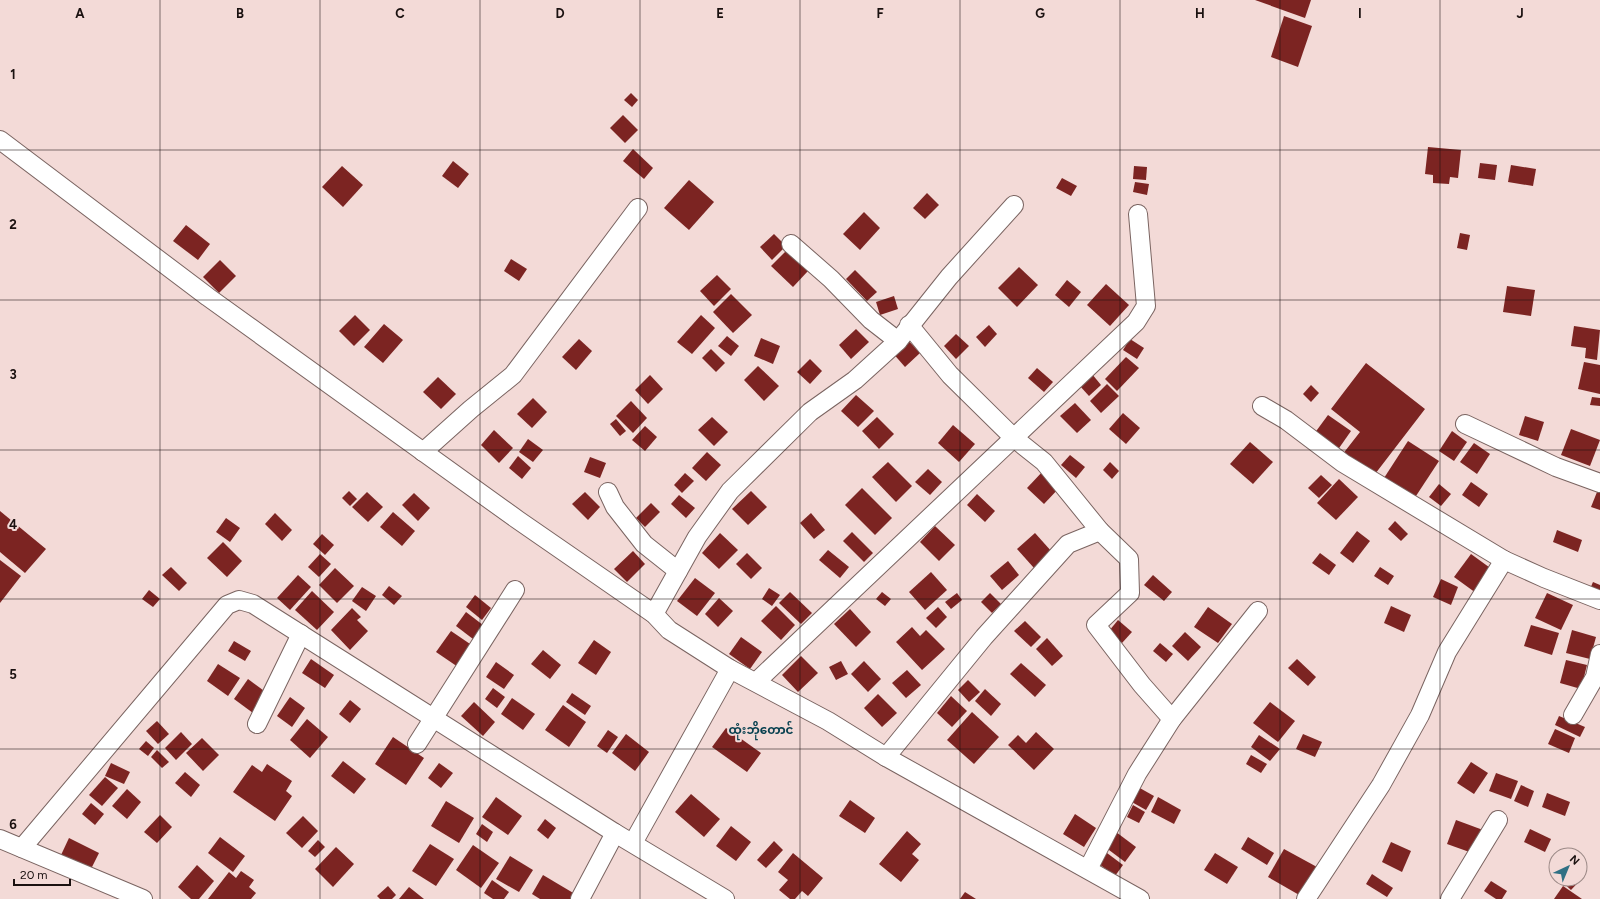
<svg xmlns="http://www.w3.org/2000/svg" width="1600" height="899" viewBox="0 0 1600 899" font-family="Figtree,'Noto Sans Myanmar',sans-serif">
<rect width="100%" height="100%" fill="#f3dad7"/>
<g fill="#7c2422">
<polygon points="1255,0 1311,0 1305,18"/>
<polygon points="1284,16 1312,26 1298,67 1271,57"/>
<polygon points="631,93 638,100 632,107 624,100"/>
<polygon points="623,115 638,130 625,143 610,128"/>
<polygon points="1428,147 1461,150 1458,178 1450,177 1449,184 1433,183 1433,175 1425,174"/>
<polygon points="633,149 653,168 644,179 623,161"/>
<polygon points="453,161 469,174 458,188 442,176"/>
<polygon points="1480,163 1497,165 1495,180 1478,178"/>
<polygon points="1511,165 1536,169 1533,186 1508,182"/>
<polygon points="342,166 363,185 343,207 322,187"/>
<polygon points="1134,166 1147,167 1146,180 1133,179"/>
<polygon points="1062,178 1077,186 1071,196 1056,188"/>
<polygon points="689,180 714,202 689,230 664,208"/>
<polygon points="1135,182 1149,184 1147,195 1133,192"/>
<polygon points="927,193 939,205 925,219 913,208"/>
<polygon points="864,212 880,228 860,250 843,234"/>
<polygon points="186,225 210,244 198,260 173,241"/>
<polygon points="1460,233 1470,235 1467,250 1457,248"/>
<polygon points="774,234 786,246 772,260 760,247"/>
<polygon points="786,251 808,271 793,287 771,266"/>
<polygon points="511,259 527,269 519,281 504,271"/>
<polygon points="220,260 236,276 219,293 203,277"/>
<polygon points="1019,267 1038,285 1017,307 998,288"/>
<polygon points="855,270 877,292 867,301 846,279"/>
<polygon points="717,275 731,289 714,306 700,291"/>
<polygon points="1067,280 1081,292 1069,307 1055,295"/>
<polygon points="1106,284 1129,305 1110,326 1087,305"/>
<polygon points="1507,286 1535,290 1531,316 1503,312"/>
<polygon points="731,294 752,315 733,333 713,312"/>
<polygon points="894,296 898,309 880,315 876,302"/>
<polygon points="355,315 370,330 354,346 339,331"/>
<polygon points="701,315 715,328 692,354 677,342"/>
<polygon points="384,324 403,340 383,363 364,347"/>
<polygon points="989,325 997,334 985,347 976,337"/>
<polygon points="1574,326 1600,330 1597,360 1585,358 1586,348 1571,346"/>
<polygon points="856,329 869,342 851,359 839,345"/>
<polygon points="956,334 969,346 956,359 944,346"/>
<polygon points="727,336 739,346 731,356 718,346"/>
<polygon points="905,337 920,353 905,367 891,351"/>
<polygon points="761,338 780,346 773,364 754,356"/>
<polygon points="579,339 592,351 576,370 562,357"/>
<polygon points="1130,339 1144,348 1137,359 1123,350"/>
<polygon points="711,349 725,363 716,372 702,358"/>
<polygon points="1126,357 1139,368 1117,391 1105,379"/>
<polygon points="810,359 822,371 810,384 797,372"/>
<polygon points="1584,362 1600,365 1600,394 1578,389"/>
<polygon points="1366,363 1425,409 1372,478 1342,455 1360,432 1331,409"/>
<polygon points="758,366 779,386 764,401 744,380"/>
<polygon points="1037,368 1053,382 1044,392 1028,378"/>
<polygon points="1092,374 1101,385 1089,396 1079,385"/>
<polygon points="650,375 663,389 648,404 635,390"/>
<polygon points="438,377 456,394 441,409 423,392"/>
<polygon points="1107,384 1119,396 1101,413 1090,401"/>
<polygon points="1311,385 1319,393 1311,402 1303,394"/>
<polygon points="856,395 874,411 858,427 841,411"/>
<polygon points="1592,397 1600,398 1600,406 1590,405"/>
<polygon points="533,398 547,412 532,428 517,414"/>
<polygon points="631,401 647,418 633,433 616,416"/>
<polygon points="1075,403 1091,420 1077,433 1060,416"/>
<polygon points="1123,413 1140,428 1126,444 1109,429"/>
<polygon points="1328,415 1351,431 1337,451 1314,434"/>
<polygon points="1525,416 1544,422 1538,441 1519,435"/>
<polygon points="712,417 728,432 714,446 698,430"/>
<polygon points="877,417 894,434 879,449 862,431"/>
<polygon points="616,419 626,431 620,436 610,424"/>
<polygon points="953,425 975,444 959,462 938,443"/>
<polygon points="645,426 657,437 645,451 632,440"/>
<polygon points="1571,429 1600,440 1590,466 1561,455"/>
<polygon points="494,430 513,448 499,463 481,445"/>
<polygon points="1452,431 1467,442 1454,461 1439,451"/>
<polygon points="528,439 543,450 533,462 519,452"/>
<polygon points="1408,441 1439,461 1414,499 1384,478"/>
<polygon points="1250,442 1273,462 1253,484 1230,464"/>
<polygon points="1474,443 1490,454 1477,474 1460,462"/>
<polygon points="707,452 721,465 706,481 692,468"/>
<polygon points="1070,455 1085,467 1076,478 1061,465"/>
<polygon points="518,456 531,468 522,479 509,468"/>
<polygon points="590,457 606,463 600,478 584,472"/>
<polygon points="888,462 912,486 896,502 872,477"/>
<polygon points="1110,462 1119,471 1112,479 1103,470"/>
<polygon points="928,469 942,482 930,495 915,482"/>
<polygon points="1044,470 1061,486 1044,504 1027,488"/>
<polygon points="685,473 694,481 682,493 674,485"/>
<polygon points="1321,475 1332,485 1319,498 1308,488"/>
<polygon points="1339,479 1358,497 1336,520 1317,503"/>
<polygon points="1471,482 1488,494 1479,507 1462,495"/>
<polygon points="1439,484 1451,494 1441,506 1429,497"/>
<polygon points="862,488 892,518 875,535 845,505"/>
<polygon points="349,491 357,499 350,506 342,498"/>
<polygon points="751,491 767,507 748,525 732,509"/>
<polygon points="367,492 383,507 368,522 352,507"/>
<polygon points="585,492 600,507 588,520 572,504"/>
<polygon points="1597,492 1600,493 1600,510 1591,507"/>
<polygon points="414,493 430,508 418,521 402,505"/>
<polygon points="977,494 995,511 985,522 967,505"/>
<polygon points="679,495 695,508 686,518 671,504"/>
<polygon points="651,503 660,512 645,527 636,518"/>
<polygon points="0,511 46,549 25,573 0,552"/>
<polygon points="393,512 415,531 402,546 380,527"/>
<polygon points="275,513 292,530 282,541 265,524"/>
<polygon points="811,513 825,530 814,539 800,523"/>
<polygon points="226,518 240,528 230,542 216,532"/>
<polygon points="1395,521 1408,534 1401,541 1388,529"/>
<polygon points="935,526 955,545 939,561 920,542"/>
<polygon points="1557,530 1582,540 1578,552 1553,542"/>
<polygon points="1357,531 1370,541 1353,563 1340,553"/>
<polygon points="852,532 873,553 864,562 843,541"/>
<polygon points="720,533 738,550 719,569 702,553"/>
<polygon points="1035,533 1052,552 1034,568 1017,549"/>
<polygon points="322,534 334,545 325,555 313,544"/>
<polygon points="223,542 242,561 227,577 207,558"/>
<polygon points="828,550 849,567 840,578 819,560"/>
<polygon points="633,551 645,564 627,582 614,569"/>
<polygon points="747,553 762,568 751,579 736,564"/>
<polygon points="1320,553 1336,565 1329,575 1312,563"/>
<polygon points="320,554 331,564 319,577 308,567"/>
<polygon points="1471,554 1493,570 1476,593 1454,577"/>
<polygon points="0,560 21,576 0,603"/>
<polygon points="1008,561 1019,575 1002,590 990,576"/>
<polygon points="171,567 187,583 179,591 162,575"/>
<polygon points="1380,567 1394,576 1388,585 1374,576"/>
<polygon points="335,568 354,586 337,603 319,585"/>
<polygon points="931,572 947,590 925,610 909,592"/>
<polygon points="298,575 311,587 290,610 277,598"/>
<polygon points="1153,575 1172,592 1164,601 1144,585"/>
<polygon points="695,578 715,593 697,616 677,601"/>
<polygon points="1441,579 1458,587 1451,605 1433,597"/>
<polygon points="1593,582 1600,585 1600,594 1590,589"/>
<polygon points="389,586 402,596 394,605 382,595"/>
<polygon points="362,587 376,596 366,611 352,601"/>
<polygon points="769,588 780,595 772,606 762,599"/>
<polygon points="149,590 160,599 153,607 142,599"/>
<polygon points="312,591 334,612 317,630 295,610"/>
<polygon points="790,592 812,613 801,624 779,603"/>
<polygon points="882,592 891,599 885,606 876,599"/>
<polygon points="957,593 962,600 951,609 945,602"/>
<polygon points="990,593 1001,604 992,613 981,602"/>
<polygon points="1547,593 1573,605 1561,630 1535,618"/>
<polygon points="475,595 491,608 482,620 466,607"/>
<polygon points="719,598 733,611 718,627 705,614"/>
<polygon points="776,606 795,625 781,640 761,621"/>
<polygon points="1391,606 1411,615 1404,632 1384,623"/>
<polygon points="938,607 947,617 936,628 926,618"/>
<polygon points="1208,607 1232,624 1218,643 1194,627"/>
<polygon points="352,608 361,617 357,620 368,631 350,650 331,630"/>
<polygon points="850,609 871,632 856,647 834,624"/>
<polygon points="466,612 483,625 473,639 456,626"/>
<polygon points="1118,620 1132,632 1122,643 1109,631"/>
<polygon points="1025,621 1041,637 1031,647 1014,631"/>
<polygon points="1531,625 1559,633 1552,655 1524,646"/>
<polygon points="912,627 920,636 926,630 945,649 922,670 896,642"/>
<polygon points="1572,630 1596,637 1590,659 1566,653"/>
<polygon points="451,631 473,646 458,667 436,652"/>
<polygon points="1185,632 1201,647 1188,661 1172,646"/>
<polygon points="741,637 762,652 750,669 729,654"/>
<polygon points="1047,638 1063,656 1052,666 1036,649"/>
<polygon points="594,640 611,652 596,675 578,663"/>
<polygon points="234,641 251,651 245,661 228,651"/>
<polygon points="1160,643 1173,654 1166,662 1153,651"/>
<polygon points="543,650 561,665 550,679 531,664"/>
<polygon points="801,656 818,673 798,692 782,675"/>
<polygon points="311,659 334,675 325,688 302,673"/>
<polygon points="1297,659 1316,677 1308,686 1288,668"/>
<polygon points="1566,660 1587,665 1581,689 1560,683"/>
<polygon points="841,661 848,674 836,680 829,667"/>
<polygon points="864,661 881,679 868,692 851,674"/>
<polygon points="496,662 514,675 504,689 486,677"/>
<polygon points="1021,663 1046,685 1035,697 1010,674"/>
<polygon points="218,664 240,678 228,696 207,681"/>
<polygon points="907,670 921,685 906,698 892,683"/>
<polygon points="248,679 267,693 253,713 234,699"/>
<polygon points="968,680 980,692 969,702 958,690"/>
<polygon points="493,688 505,697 497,708 485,699"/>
<polygon points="985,689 1001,704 991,716 975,701"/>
<polygon points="572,693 591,706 585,715 566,702"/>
<polygon points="878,694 897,713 882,727 864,708"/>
<polygon points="951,696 967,711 952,727 937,713"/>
<polygon points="290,697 305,708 292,727 277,716"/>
<polygon points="512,698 535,714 523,730 501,714"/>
<polygon points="350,700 361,709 350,723 339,714"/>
<polygon points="474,702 495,722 483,736 461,716"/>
<polygon points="1270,702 1295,721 1278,742 1253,723"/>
<polygon points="563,705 586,722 569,747 545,730"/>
<polygon points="972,712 999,737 974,764 947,740"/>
<polygon points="1559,716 1585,727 1580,737 1555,725"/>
<polygon points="307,719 328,737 310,758 290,740"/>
<polygon points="157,721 169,734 158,744 146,731"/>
<polygon points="726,728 761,753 747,772 712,747"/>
<polygon points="1555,729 1575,738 1569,753 1548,744"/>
<polygon points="608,730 618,737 607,753 597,746"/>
<polygon points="181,732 192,744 176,760 165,748"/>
<polygon points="1036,732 1054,749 1034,770 1008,745 1018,735 1026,743"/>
<polygon points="626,734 649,752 635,771 612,753"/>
<polygon points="1303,734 1322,742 1315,757 1296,749"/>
<polygon points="1259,735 1280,749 1270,761 1251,747"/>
<polygon points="393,737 424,758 406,785 375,764"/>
<polygon points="202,738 219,755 203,771 186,753"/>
<polygon points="146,741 154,748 148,756 139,749"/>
<polygon points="157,750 169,762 162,768 151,757"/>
<polygon points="1251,755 1267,764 1261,773 1246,764"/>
<polygon points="343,761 366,779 354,794 331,776"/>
<polygon points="1471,762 1488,773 1474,794 1457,783"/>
<polygon points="111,763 130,772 124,784 105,776"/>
<polygon points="439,763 453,773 441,788 428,778"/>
<polygon points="267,764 292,781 286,791 292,796 275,821 233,792 252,765 262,772"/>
<polygon points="185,772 200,785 191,797 175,783"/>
<polygon points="1496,773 1518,781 1511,799 1489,791"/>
<polygon points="105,777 118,788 102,806 89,795"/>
<polygon points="1521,785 1534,791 1528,807 1514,801"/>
<polygon points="1138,787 1154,796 1146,810 1130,801"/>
<polygon points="127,789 141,802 127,819 112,806"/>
<polygon points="1547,793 1570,802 1565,816 1542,807"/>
<polygon points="691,794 720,819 704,837 675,812"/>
<polygon points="496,797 522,816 508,835 482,817"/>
<polygon points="1158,797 1181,810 1174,824 1151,812"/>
<polygon points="850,800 875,818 865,833 839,816"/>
<polygon points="446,801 474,818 459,843 431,826"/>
<polygon points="91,803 104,814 95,825 82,814"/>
<polygon points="1133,805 1145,812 1139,823 1127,817"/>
<polygon points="1075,814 1096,828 1084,847 1063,834"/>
<polygon points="160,815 172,827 157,843 144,832"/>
<polygon points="303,816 318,831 302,848 286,833"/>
<polygon points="545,819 556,828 548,839 537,830"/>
<polygon points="1456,820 1483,830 1475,854 1447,844"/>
<polygon points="482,824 493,832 487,842 476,834"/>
<polygon points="731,826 751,842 736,861 716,846"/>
<polygon points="1530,829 1551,839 1545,852 1524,842"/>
<polygon points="907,831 921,844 912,854 919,860 901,882 879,864"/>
<polygon points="1116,832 1136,847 1125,862 1105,847"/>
<polygon points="220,837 245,856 233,872 208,853"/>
<polygon points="1248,837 1274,853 1267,865 1241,849"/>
<polygon points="69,838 99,853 91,869 61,855"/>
<polygon points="318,840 325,847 315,857 308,851"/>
<polygon points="774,841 783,850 766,868 757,860"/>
<polygon points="1391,842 1411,851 1402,872 1382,862"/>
<polygon points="430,844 454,859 436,886 412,871"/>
<polygon points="473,845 499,863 481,888 456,870"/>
<polygon points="336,847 354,864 333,887 315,869"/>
<polygon points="1284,849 1317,867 1301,896 1268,877"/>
<polygon points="1103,850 1123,865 1115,876 1095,861"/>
<polygon points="793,853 823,878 808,896 802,891 795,899 790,899 779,890 788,880 778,872"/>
<polygon points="1215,853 1238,867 1227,884 1204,870"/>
<polygon points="510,856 533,870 519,892 496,879"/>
<polygon points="197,865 214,881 199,899 191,899 178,887"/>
<polygon points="1580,869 1586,874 1571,890 1559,879 1580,879"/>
<polygon points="241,871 254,880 249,887 256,893 251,899 208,899 229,872 236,878"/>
<polygon points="1372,874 1393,888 1387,897 1366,884"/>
<polygon points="543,875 580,897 578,899 540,899 532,894"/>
<polygon points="492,880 509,892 504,899 493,899 484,893"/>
<polygon points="1491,881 1507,891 1502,899 1496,899 1484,891"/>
<polygon points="388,886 396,895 392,899 380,899 377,896"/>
<polygon points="1563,886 1582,899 1554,899"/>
<polygon points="409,887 424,899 399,899"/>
<polygon points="965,892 976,899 960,899"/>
</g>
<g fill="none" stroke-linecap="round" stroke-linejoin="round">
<defs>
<g id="street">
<polyline points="0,140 208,297 518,520 654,614 669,630 730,669 828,721 886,757 1140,899"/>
<polyline points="791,244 831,279 871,320 898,341"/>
<polyline points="909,325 950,375 1014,438 1044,462 1100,531 1129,559 1130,593 1096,625 1142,685 1172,719"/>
<polyline points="1262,406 1286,420 1343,463 1504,560 1544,578 1600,600"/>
<polyline points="1465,424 1556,467 1600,483"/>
<polyline points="423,452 471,409 513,375 638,208"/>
<polyline points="608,492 615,507 644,544 678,571"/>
<polyline points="654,614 697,537 730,491 810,412 855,380 898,341 949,277 1014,205"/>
<polyline points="756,682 1136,322 1146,306 1138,214"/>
<polyline points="1573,715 1595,677 1600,654"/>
<polyline points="257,724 301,634"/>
<polyline points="417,744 515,590"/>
<polyline points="886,757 984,637 1068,544 1100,531"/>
<polyline points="0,839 143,899"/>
<polyline points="633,843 730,669"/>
<polyline points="22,848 227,605 239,600 253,604 615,833 725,899"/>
<polyline points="1088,869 1137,774 1172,719 1258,611"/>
<polyline points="580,899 615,833"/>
<polyline points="1306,899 1381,785 1420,715 1447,652 1504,560"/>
<polyline points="1450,899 1498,820"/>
</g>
</defs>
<use href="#street" stroke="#7a6461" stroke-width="20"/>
<use href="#street" stroke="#fff" stroke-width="18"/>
</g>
<path fill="none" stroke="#1a1110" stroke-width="1" stroke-opacity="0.55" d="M160,0V899M320,0V899M480,0V899M640,0V899M800,0V899M960,0V899M1120,0V899M1280,0V899M1440,0V899M0,150H1600M0,300H1600M0,450H1600M0,599H1600M0,749H1600"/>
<g text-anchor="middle" stroke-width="4" stroke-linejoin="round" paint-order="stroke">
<g font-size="12" font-weight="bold" fill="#084150" stroke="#f3dad7">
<text x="761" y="734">ထုံးဘိုတောင်</text>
</g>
</g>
<g font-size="13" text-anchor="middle" font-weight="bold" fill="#1a1110" stroke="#f3dad7" stroke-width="4" stroke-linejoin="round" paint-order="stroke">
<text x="80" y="18">A</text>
<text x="240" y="18">B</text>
<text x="400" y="18">C</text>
<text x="560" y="18">D</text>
<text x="720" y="18">E</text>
<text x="880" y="18">F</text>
<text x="1040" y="18">G</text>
<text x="1200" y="18">H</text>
<text x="1360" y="18">I</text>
<text x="1520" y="18">J</text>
<text x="13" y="79">1</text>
<text x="13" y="229">2</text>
<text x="13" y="379">3</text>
<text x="13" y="529">4</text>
<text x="13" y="679">5</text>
<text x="13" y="829">6</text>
</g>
<g transform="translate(1568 867) rotate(44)"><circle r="19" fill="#f3dad7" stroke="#9c8a87"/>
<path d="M0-3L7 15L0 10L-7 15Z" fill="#307084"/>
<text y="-6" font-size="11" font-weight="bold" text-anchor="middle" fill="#1a1110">N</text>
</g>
<path d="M14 879v6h56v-6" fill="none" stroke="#1a1110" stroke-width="2"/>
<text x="20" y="879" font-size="12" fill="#1a1110" stroke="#f3dad7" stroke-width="3" paint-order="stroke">20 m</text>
</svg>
